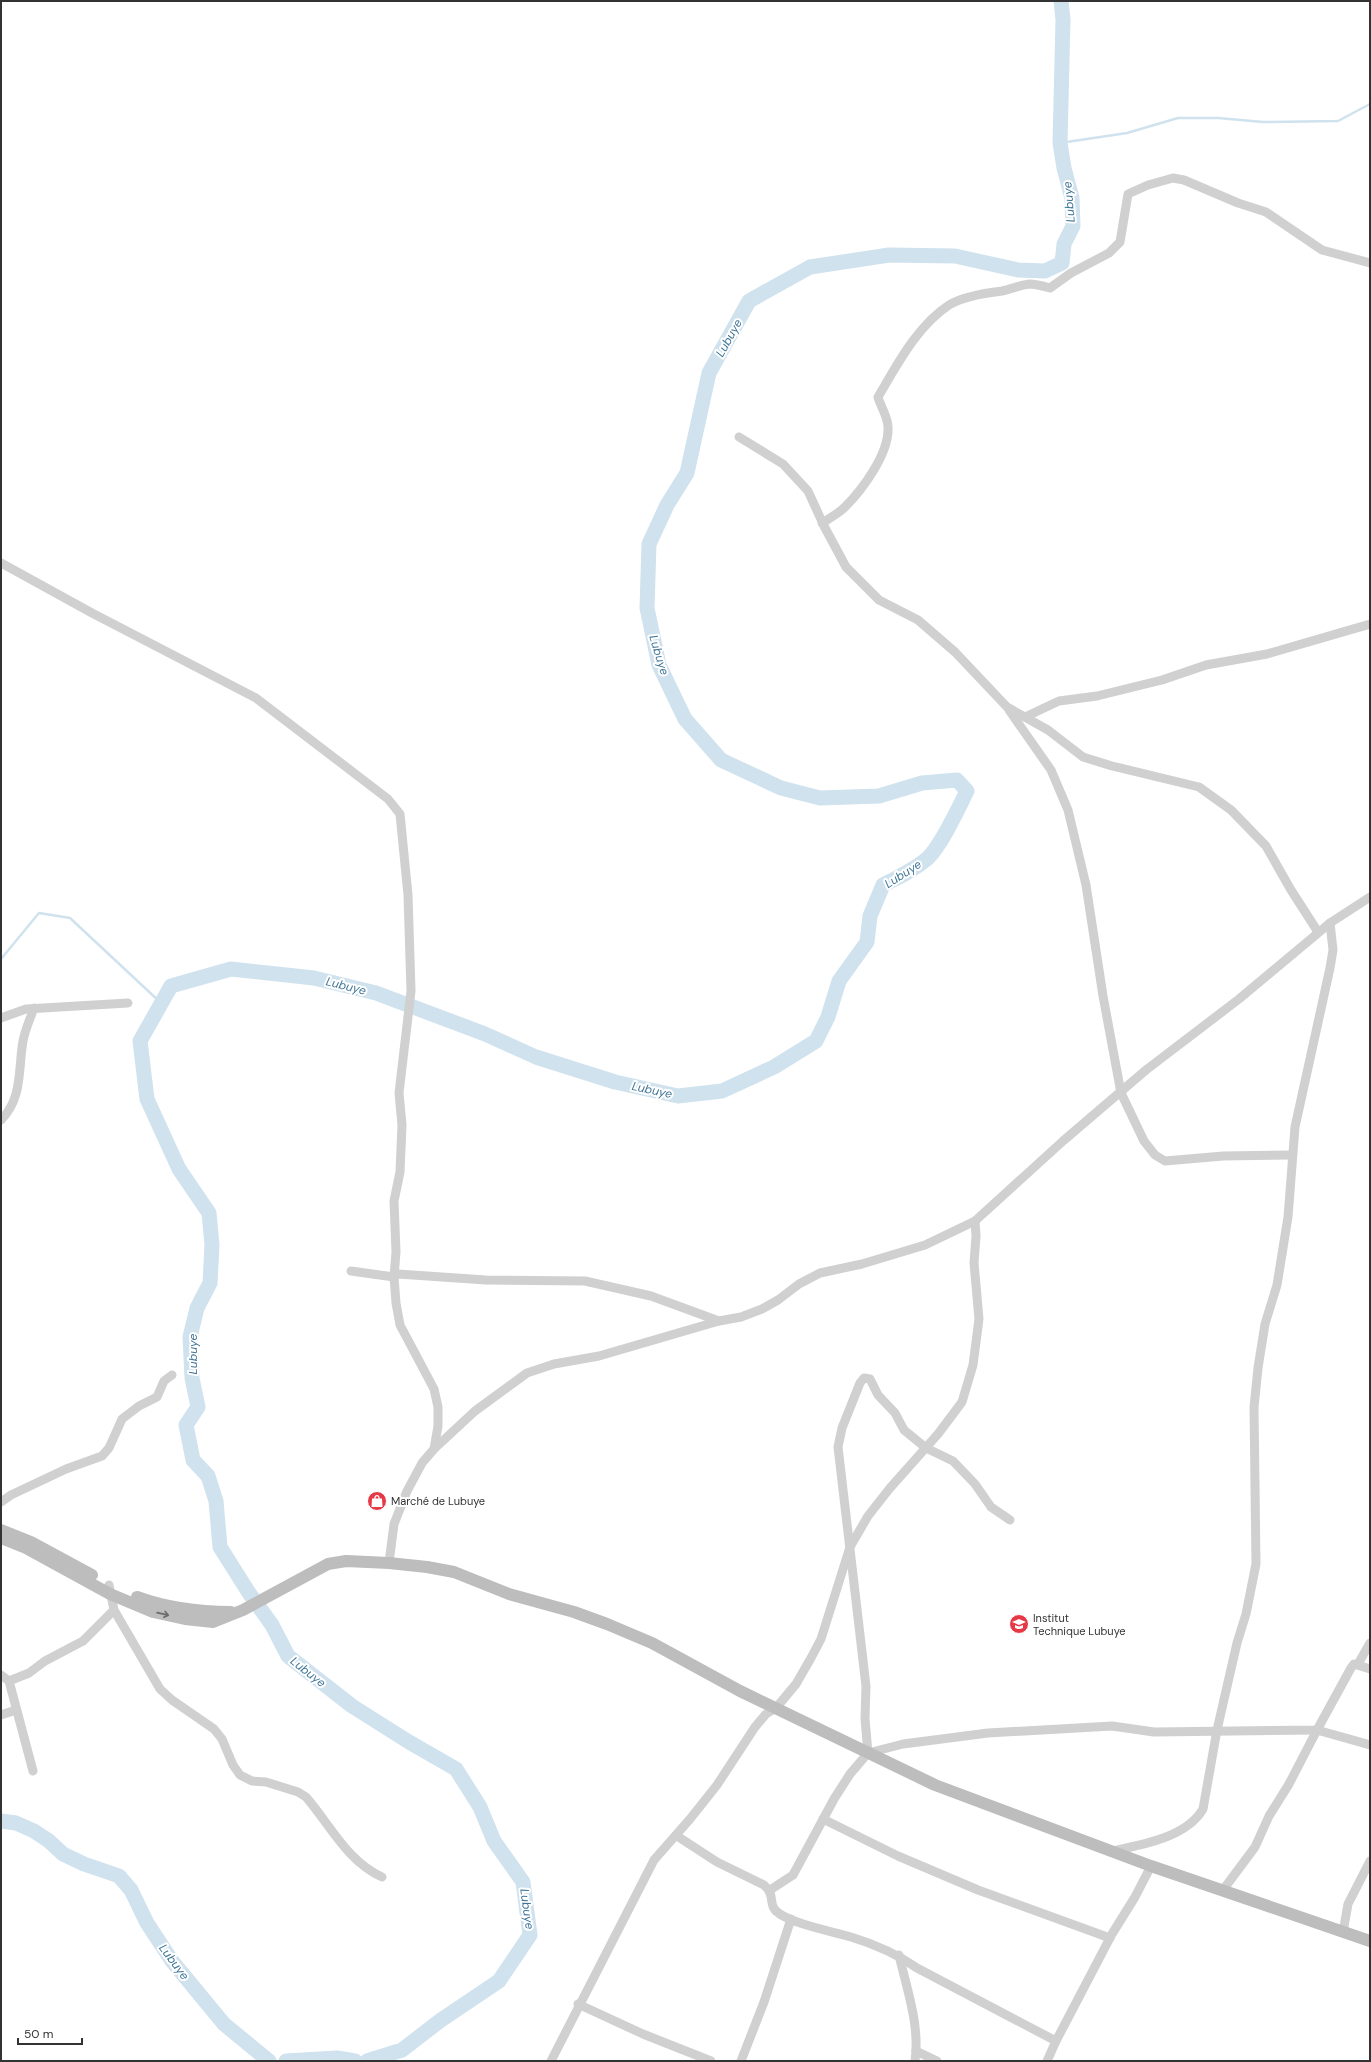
<svg xmlns="http://www.w3.org/2000/svg" width="1371" height="2062" viewBox="0 0 1371 2062" font-family="'DM Sans',sans-serif">
<rect width="100%" height="100%" fill="#fff"/>
<g fill="none" stroke-linecap="round" stroke-linejoin="round">
<g stroke="#cfe2ee" stroke-width="2.5">
<polyline points="1060,143 1127,133 1178,118 1218,118 1263,122 1338,121 1370,104"/>
<polyline points="1,959 39,913 70,918 161,1003"/>
</g>
<g stroke="#cfe2ee" stroke-width="15">
<polyline points="1,1821 16,1823 34,1831 49,1841 63,1854 84,1864 119,1876 131,1890 147,1923 172,1961 224,2024 269,2061"/>
<polyline points="286,2061 337,2058 355,2061"/>
<path d="M367,2061L402,2050L441,2020L499,1981L530,1935L523,1882L494,1841L480,1807L456,1769L409,1742L352,1706L288,1656L272,1625L249,1593L220,1547L216,1501L208,1476L193,1460L186,1425L198,1407L192,1378L190,1337L197,1308L210,1283L212,1245L209,1213L179,1169L147,1099L140,1041L171,986L231,969L314,978L376,993L485,1034L536,1057L615,1082L678,1096L722,1091L774,1067L816,1041L828,1017L839,981L867,942L870,916L883,885C899,877 914,870 928,858C942,844 958,809 967,791L957,780L922,783L879,796L820,798L781,788L721,760L685,719L659,665L647,608L649,544L667,505L687,473L709,373L749,301L810,267L889,255L955,256L1018,270L1045,271L1062,263L1064,244L1073,226L1072,198L1064,168L1060,143L1063,20L1061,1"/>
</g>
<g stroke="#d0d0d0" stroke-width="9">
<polyline points="739,437 783,464 808,491 824,526 846,567 879,600 918,620 955,652 1007,707 1048,730 1083,757 1112,766 1199,787 1231,810 1266,846 1291,890 1318,932"/>
<path d="M822,523C830,518 839,513 845,507C862,490 889,454 888,428C888,416 881,408 878,397C897,365 917,326 949,305C964,296 985,293 1002,291C1011,289 1021,285 1029,284C1036,284 1043,286 1050,288L1071,273L1109,253L1120,242L1128,194L1148,185L1173,178L1184,180L1238,203L1266,212L1322,250L1370,263"/>
<polyline points="1,563 92,613 256,698 388,799 400,814 408,895 411,991 399,1093 402,1125 400,1172 394,1201 396,1252 394,1277 396,1303 400,1325 434,1389 438,1407 438,1426 434,1449 422,1463 407,1491 394,1524 389,1563"/>
<polyline points="1009,710 1051,770 1068,810 1086,885 1103,996 1121,1093 1144,1141 1155,1155 1165,1161 1223,1156 1292,1155"/>
<polyline points="1025,717 1059,701 1097,696 1162,680 1206,665 1267,654 1370,624"/>
<polyline points="1,1018 26,1009 128,1003"/>
<path d="M1,1120C23,1098 18,1069 23,1041C25,1030 30,1019 34,1008"/>
<polyline points="351,1271 394,1277 398,1274 486,1280 585,1281 651,1296 719,1321"/>
<polyline points="434,1449 475,1411 527,1373 554,1364 599,1356 719,1321 741,1317 762,1309 778,1300 799,1284 820,1273 862,1264 925,1245 975,1221 1063,1141 1146,1070 1239,999 1330,923 1370,897"/>
<polyline points="1,1502 11,1495 66,1469 102,1456 109,1448 122,1419 139,1406 157,1397 164,1381 172,1375"/>
<polyline points="1010,1520 991,1507 975,1484 953,1461 926,1448 904,1430 895,1413 878,1395 870,1379 864,1378 860,1383 842,1428 838,1447 866,1686 865,1719 868,1753 903,1744 988,1733 1112,1726 1154,1732 1317,1730 1351,1668 1354,1664 1370,1669"/>
<path d="M109,1585L114,1610L160,1689L172,1700L214,1729L222,1739L233,1765L240,1775L252,1781L266,1782L298,1792L306,1797C331,1826 347,1861 382,1877"/>
<polyline points="1358,1664 1370,1643"/>
<polyline points="1,1675 9,1681 33,1771"/>
<polyline points="9,1681 29,1673 45,1661 83,1641 114,1610"/>
<polyline points="1,1715 16,1710"/>
<polyline points="823,1819 898,1856 978,1890 1110,1938"/>
<path d="M677,1836L717,1862L764,1885C776,1896 768,1903 776,1911C788,1923 834,1932 851,1937C874,1944 897,1954 917,1968L1056,2041"/>
<path d="M1112,1851C1142,1845 1187,1837 1203,1809L1217,1730L1237,1643L1246,1614L1256,1564L1254,1407L1258,1368L1265,1324L1277,1285L1288,1217L1295,1127L1330,968L1333,950L1330,923"/>
<polyline points="770,1890 793,1875 834,1799 850,1774 868,1753"/>
<polyline points="1223,1890 1255,1847 1269,1816 1289,1784 1317,1730 1370,1745"/>
<polyline points="1343,1932 1348,1904 1370,1861"/>
<path d="M899,1955C907,1990 920,2025 915,2061"/>
<polyline points="578,2004 643,2034 711,2061"/>
<polyline points="916,2051 937,2061"/>
<polyline points="551,2061 654,1860 690,1819 717,1785 755,1727 766,1714 776,1708 796,1684 811,1658 821,1639 850,1547 868,1516 890,1488 938,1434 962,1402 973,1365 979,1319 974,1263 976,1236 975,1221"/>
<polyline points="741,2061 764,2002 791,1919"/>
<polyline points="1047,2061 1056,2041 1112,1934 1135,1897 1151,1866"/>
</g>
<g stroke="#bdbdbd" stroke-width="12">
<polyline points="1,1530 31,1542 92,1575"/>
<polyline points="1,1538 26,1548 110,1594 153,1612 185,1619 213,1622 243,1610 328,1564 346,1561 389,1563 427,1567 454,1572 509,1594 574,1612 607,1624 652,1643 740,1691 935,1785 1151,1866 1370,1941"/>
<path d="M137,1597C167,1608 200,1612 231,1612"/>
</g>
</g>
<defs><path id="oneway-shaft" d="M-6 0H5M1.5-3L5.5 0L1.5 3" fill="none" stroke-width="1.6" stroke-linecap="round" stroke-linejoin="round"/></defs>
<use stroke="#6a6a6a" href="#oneway-shaft" transform="translate(163 1614) rotate(13)"/>
<defs>
<symbol id="shop-disc" viewBox="-11 -11 22 22"><circle r="9.5" fill="#e63946" stroke="#fff"/><path d="M-5-2.5h2.3a2.7 3.5 0 0 1 5.4 0H5L5.5 6h-11ZM-1.5-2.5h3a1.5 2.3 0 0 0-3 0Z" fill="#fff"/></symbol>
<symbol id="school-disc" viewBox="-11 -11 22 22"><circle r="9.5" fill="#e63946" stroke="#fff"/><path d="M0-5L7-2L0 1L-7-2ZM-4 1L0 2.5L4 1V4Q0 6-4 4Z" fill="#fff"/></symbol>
</defs>
<g fill-rule="evenodd">
<use href="#shop-disc" x="366" y="1490" width="22" height="22"/>
<use href="#school-disc" x="1008" y="1613" width="22" height="22"/>
</g>
<g text-anchor="middle" stroke-width="4" stroke-linejoin="round" paint-order="stroke">
<g font-size="11" fill="#333" stroke="#fff" text-anchor="start">
<text x="391" y="1505">Marché de Lubuye</text>
<text x="1033" y="1622">Institut<tspan x="1033" dy="13">Technique Lubuye</tspan></text>
</g>
<g font-size="12" font-style="italic" fill="#3f7597" stroke="#fff">
<text transform="translate(1069 202) rotate(-95)" y="4">Lubuye</text>
<text transform="translate(729 338) rotate(-61)" y="4">Lubuye</text>
<text transform="translate(659 655) rotate(73)" y="4">Lubuye</text>
<text transform="translate(903 874) rotate(-33)" y="4">Lubuye</text>
<text transform="translate(346 986) rotate(14)" y="4">Lubuye</text>
<text transform="translate(652 1090) rotate(12)" y="4">Lubuye</text>
<text transform="translate(193 1354) rotate(-90)" y="4">Lubuye</text>
<text transform="translate(308 1672) rotate(38)" y="4">Lubuye</text>
<text transform="translate(527 1909) rotate(82)" y="4">Lubuye</text>
<text transform="translate(174 1962) rotate(53)" y="4">Lubuye</text>
</g>
</g>
<rect width="1371" height="2062" fill="none" stroke="#333333" stroke-width="4"/>
<path d="M18 2038v6h64v-6" fill="none" stroke="#333333" stroke-width="2"/>
<text x="24" y="2038" font-size="12" fill="#333333" stroke="#ffffff" stroke-width="3" paint-order="stroke">50 m</text>
</svg>
